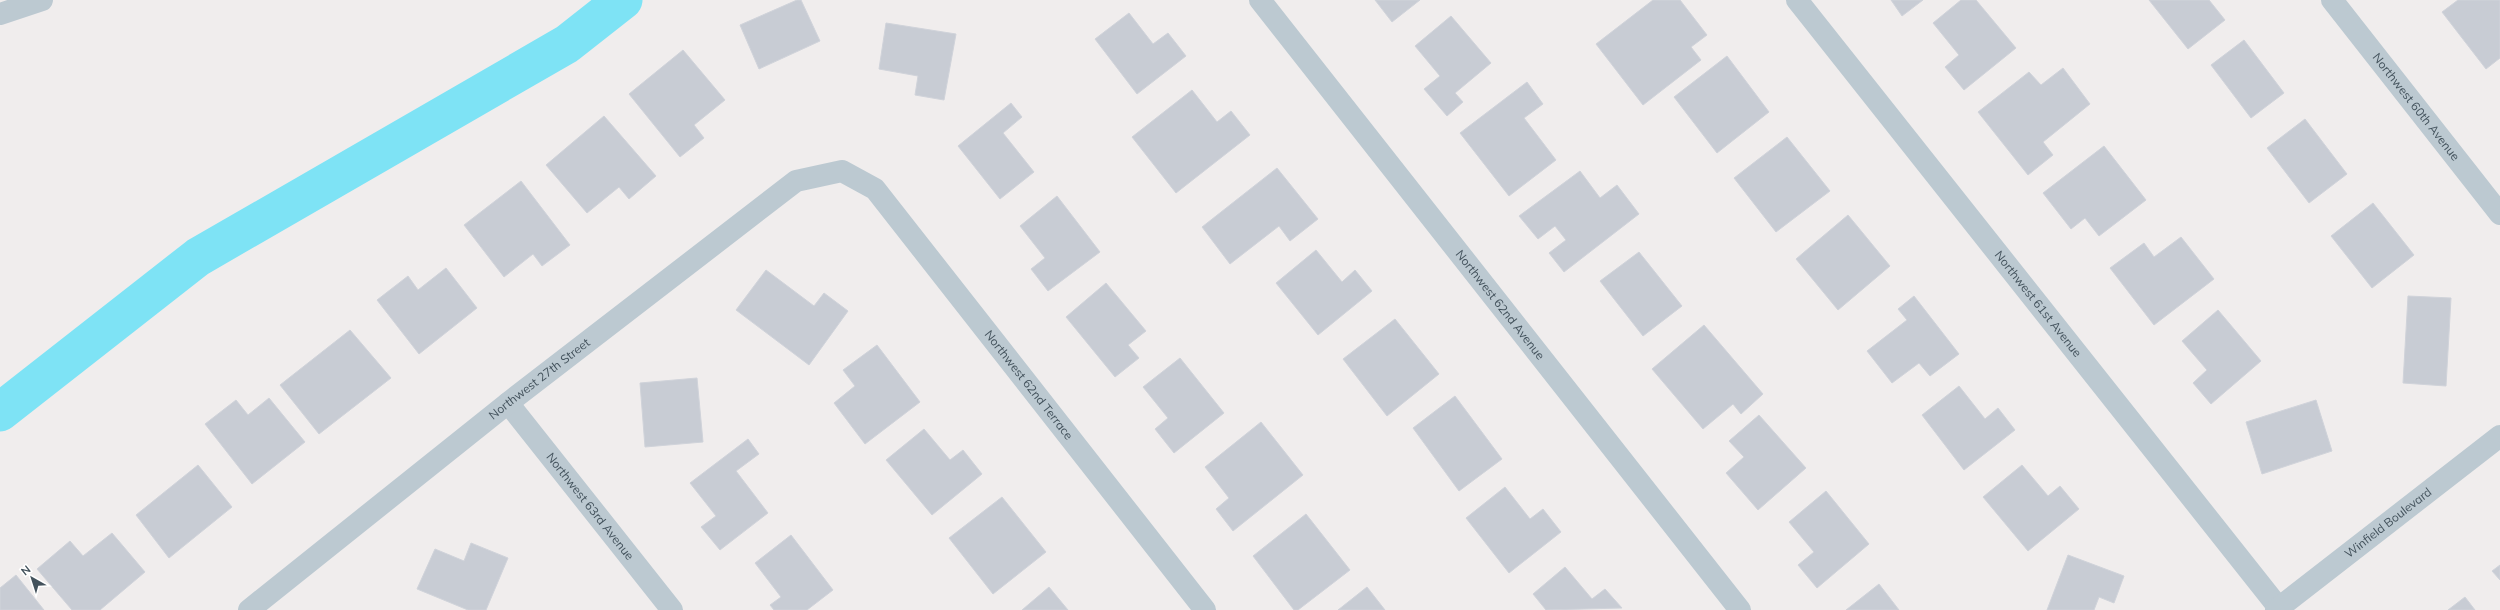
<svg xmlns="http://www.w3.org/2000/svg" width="2500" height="610" viewBox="0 0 2500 610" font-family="Mulish,sans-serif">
<rect width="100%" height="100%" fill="#f0eded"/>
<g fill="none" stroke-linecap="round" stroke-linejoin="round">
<polyline stroke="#7ee3f5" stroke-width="39" points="0,412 198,257 567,44 623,0"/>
</g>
<g fill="#c8ccd4" stroke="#d0d3da">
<polygon points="797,0 801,0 820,41 759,69 740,25"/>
<polygon points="1375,0 1420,0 1392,22"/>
<polygon points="1653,0 1680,0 1707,35 1691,47 1701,60 1643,105 1596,44"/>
<polygon points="1891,0 1923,0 1902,16"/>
<polygon points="1961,0 1976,0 2016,48 1964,90 1945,67 1959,55 1933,23"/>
<polygon points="2149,0 2209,0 2225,20 2188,49"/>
<polygon points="2458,0 2500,0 2500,58 2486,69 2442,12"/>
<polygon points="1129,13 1153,44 1168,33 1186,56 1137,94 1095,39"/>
<polygon points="1451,16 1491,63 1455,93 1463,102 1447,116 1424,89 1440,76 1415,46"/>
<polygon points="886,23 956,34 944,100 915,95 918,76 879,69"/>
<polygon points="2244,40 2284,93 2251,118 2211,65"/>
<polygon points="683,50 725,100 694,125 704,138 680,157 629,94"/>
<polygon points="1727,56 1769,112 1717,153 1674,97"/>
<polygon points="2063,68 2090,104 2043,142 2053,155 2028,175 1978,112 2029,72 2041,85"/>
<polygon points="1527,82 1543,104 1524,118 1556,160 1509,196 1460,133"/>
<polygon points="1192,90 1217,122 1231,111 1250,135 1176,193 1132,137"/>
<polygon points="1011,103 1022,117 1003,133 1034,172 1000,199 958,146"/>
<polygon points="604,116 656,176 629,199 619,187 587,213 546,165"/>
<polygon points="2305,119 2347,174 2309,203 2267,148"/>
<polygon points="1787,137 1830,191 1776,232 1734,178"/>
<polygon points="2104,146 2146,200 2099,236 2085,218 2071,229 2043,193"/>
<polygon points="1277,168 1318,219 1290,241 1279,226 1230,264 1202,227"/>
<polygon points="1580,171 1600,198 1617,185 1639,214 1564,272 1549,253 1566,240 1555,226 1538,239 1519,216"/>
<polygon points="521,181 570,245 542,266 533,254 504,277 464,225"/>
<polygon points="1057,196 1100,252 1048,291 1031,269 1045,258 1020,226"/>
<polygon points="2373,203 2414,255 2372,288 2331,236"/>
<polygon points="1848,215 1890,266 1838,310 1796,259"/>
<polygon points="2181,237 2214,279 2154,325 2110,268 2144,243 2154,257"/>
<polygon points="1316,250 1342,282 1355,270 1372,291 1318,335 1276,283"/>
<polygon points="1639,252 1682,306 1643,336 1600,281"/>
<polygon points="446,268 477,308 419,354 377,300 408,276 418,290"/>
<polygon points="766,270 814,306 824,293 848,311 809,365 736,310"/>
<polygon points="1106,283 1146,331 1128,345 1139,358 1115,377 1066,317"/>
<polygon points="1914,296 1959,354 1930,376 1919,363 1892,383 1867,351 1907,320 1898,309"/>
<polygon points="2408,296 2451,298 2446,386 2403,383"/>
<polygon points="2218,310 2261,361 2211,404 2193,383 2207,370 2182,341"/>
<polygon points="1395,319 1439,374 1387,416 1343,359"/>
<polygon points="1704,325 1763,394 1741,414 1733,404 1703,429 1652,369"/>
<polygon points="350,330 391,378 319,434 280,385"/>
<polygon points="877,345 920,402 865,444 834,403 855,386 843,370"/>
<polygon points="1180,358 1224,413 1174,453 1155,429 1168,418 1143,387"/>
<polygon points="697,378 703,442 645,447 640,383"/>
<polygon points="1959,386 1985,419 1998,408 2015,430 1964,470 1922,415"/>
<polygon points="1455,396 1502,459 1459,491 1413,428"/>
<polygon points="269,398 305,442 252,484 205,424 236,400 248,415"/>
<polygon points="2316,400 2332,451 2262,474 2246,422"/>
<polygon points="1759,415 1806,468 1758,510 1726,473 1744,457 1729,441"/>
<polygon points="1261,422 1303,475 1233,531 1216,509 1229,498 1205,467"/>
<polygon points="924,429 950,460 963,450 982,474 932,515 886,460"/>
<polygon points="748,439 759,454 736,471 768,513 720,550 701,527 716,516 690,483"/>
<polygon points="198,465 232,507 169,558 136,515"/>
<polygon points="2022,465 2048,496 2060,486 2079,509 2028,551 1983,497"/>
<polygon points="1505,487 1530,519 1543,509 1561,532 1509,573 1466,518"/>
<polygon points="1826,491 1869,544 1817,588 1798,565 1814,552 1789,522"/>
<polygon points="1002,497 1046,552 993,594 949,538"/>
<polygon points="1306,514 1350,570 1298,610 1294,610 1253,556"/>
<polygon points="112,533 145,572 100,610 72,610 37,569 70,541 83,556"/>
<polygon points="791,535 833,590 807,610 774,610 770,605 781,597 755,563"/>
<polygon points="471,543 508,558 486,610 468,610 417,589 435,549 464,561"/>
<polygon points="2068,555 2124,576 2114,603 2099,597 2094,610 2047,610"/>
<polygon points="2500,565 2500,580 2492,571"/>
<polygon points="1565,567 1592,599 1605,589 1622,608 1546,610 1533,594"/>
<polygon points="16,575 44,610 0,610 0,588"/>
<polygon points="1879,584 1899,610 1846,610"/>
<polygon points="1049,587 1068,610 1022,610"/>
<polygon points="1367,587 1385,610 1338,610"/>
<polygon points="2465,597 2475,610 2448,610"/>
</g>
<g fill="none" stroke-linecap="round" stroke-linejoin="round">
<g stroke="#bcc9d1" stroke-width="22">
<path id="s1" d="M1260,0L1740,610"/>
<path id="s2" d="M1797,0L2279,608"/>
<path id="s3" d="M2332,0L2500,214"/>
<polyline points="0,14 42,0"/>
<path id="s4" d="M508,403L672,610"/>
<path id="s5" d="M249,610L508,403L796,181L842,171L875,189L1205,610"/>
<path id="s6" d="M2276,610L2500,436"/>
</g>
</g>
<g text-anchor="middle" stroke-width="3.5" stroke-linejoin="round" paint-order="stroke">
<g font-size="12" fill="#43525c" stroke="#fff">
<text dy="4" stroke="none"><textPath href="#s3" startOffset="136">Northwest 60th Avenue</textPath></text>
<text dy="4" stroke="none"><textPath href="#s2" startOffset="388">Northwest 61st Avenue</textPath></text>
<text dy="4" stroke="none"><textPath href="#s1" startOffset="388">Northwest 62nd Avenue</textPath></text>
<text dy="4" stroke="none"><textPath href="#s5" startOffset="371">Northwest 27th Street</textPath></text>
<text dy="4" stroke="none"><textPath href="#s5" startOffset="1029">Northwest 62nd Terrace</textPath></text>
<text dy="4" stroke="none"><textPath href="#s4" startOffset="132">Northwest 63rd Avenue</textPath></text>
<text dy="4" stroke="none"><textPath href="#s6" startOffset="142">Winfield Boulevard</textPath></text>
</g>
</g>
<g transform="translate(32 578) rotate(321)" stroke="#ffffff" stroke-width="3" paint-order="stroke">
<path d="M0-3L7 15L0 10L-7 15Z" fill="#43525c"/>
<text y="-6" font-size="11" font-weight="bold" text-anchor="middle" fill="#43525c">N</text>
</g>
</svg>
